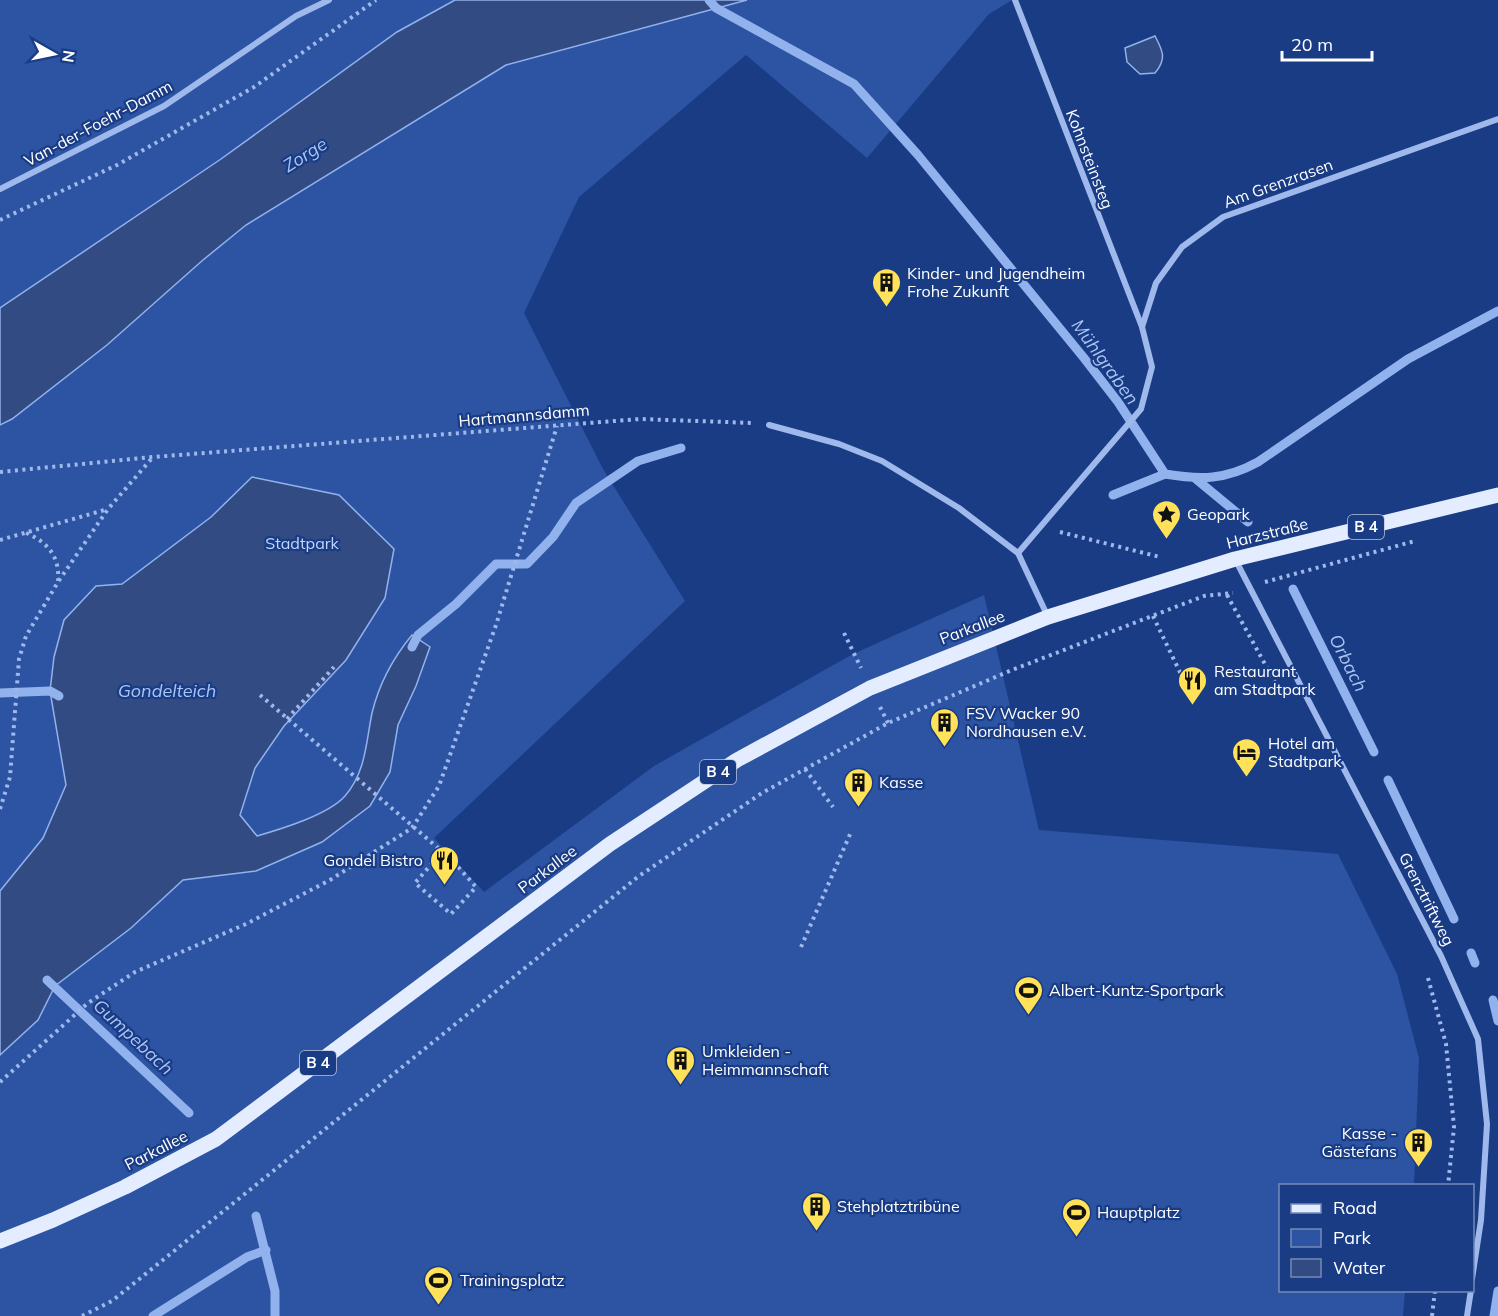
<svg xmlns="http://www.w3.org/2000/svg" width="1498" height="1316" viewBox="0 0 1498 1316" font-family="Mulish,sans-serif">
<rect width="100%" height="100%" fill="#193c85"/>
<polygon fill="#2c54a3" points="0,0 1012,0 989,14 867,158 746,55 579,197 524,313 603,469 685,601 434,838 484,892 654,766 853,654 984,595 1039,830 1338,854 1397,974 1419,1058 1414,1185 1280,1186 1280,1290 1405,1291 1403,1316 0,1316"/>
<g fill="#324c83" stroke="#92b2ee" stroke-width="1.5">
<polygon points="455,0 747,0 506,65 246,225 203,260 107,345 12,419 0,425 0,308 221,159 397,32"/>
<path d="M1155,36C1163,51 1167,59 1155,73L1140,74L1127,62L1125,48Z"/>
<path d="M252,477L339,495L394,549L385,598L346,660L284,726L255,768L240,815L257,836C281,829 328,815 345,796C366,772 366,742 372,713C379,684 393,658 412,635L430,647L416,686L398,725L390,772L370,806L322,842L256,871L183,880L131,928L55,986L38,1020L0,1055V891L43,838L66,785L50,691L54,657L64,620L96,586L122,584L211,517Z"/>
</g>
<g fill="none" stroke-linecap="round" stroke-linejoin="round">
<g stroke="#92b2ee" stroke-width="9">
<path d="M709,0L716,8L854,84L918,155L1084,358L1118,402L1165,474C1201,480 1225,480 1258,462L1408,359L1498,311"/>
<polyline points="1196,479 1248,522"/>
<polyline points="1113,495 1165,474"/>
<polyline points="1293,589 1374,752"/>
<polyline points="412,647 418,635 456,604 496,564 527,564 553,537 576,503 638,461 681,448"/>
<polyline points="0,693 50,691 59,696"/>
<polyline points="1388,780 1454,919"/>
<polyline points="1471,953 1475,963"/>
<polyline points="47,980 189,1113"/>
<polyline points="1493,1000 1498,1021"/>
<polyline points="256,1216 275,1291 275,1316"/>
<polyline points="153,1316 247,1257 266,1250"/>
<polyline points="1494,1316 1498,1291"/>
</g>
<g stroke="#9fb9ec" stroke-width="4" stroke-dasharray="3 4.5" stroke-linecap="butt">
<polyline points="0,220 117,165 254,87 376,0"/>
<polyline points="0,472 153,457 640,419 753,423"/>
<polyline points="1060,532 1160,557"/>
<path d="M26,533C48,542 60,557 58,581"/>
<polyline points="0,540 108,509"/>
<polyline points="1265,582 1415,541"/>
<polyline points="1227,595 1283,697"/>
<polyline points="1153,616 1190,693"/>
<polyline points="844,633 861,668"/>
<polyline points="260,695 452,860 476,887 451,914 415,883 442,852"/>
<polyline points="880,707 888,723"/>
<polyline points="287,719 334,667"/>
<polyline points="805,769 833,807"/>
<polyline points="0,809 10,777 19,659 26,636 58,582 108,509 153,457"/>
<polyline points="801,947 851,832"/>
<polyline points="1428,978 1446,1044 1454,1127 1448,1186"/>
<polyline points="0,1082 88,1003 135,972 246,924 330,880 412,828 439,786 496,625 557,426"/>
<polyline points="82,1316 112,1301 639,876 762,793 888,723 1012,670 1204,596 1233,593"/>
<polyline points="1432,1316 1435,1290"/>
</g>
<g stroke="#9fb9ec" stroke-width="6">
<polyline points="1015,0 1142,327 1152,367 1141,409 1018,553"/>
<polyline points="0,189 164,106 296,16 329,0"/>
<polyline points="1142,327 1156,283 1182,247 1223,217 1498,119"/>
<polyline points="769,425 839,444 882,461 959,508 1018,553 1048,617"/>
<polyline points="1235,559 1441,956 1478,1039 1487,1124 1481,1220 1472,1279"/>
<polyline points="1467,1316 1471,1290"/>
</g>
<polyline stroke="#e4ecff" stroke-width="15" points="0,1241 53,1220 125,1187 216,1139 610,844 737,760 870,688 1048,617 1235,559 1498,495"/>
</g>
<defs>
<symbol id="building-pin" viewBox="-11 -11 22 30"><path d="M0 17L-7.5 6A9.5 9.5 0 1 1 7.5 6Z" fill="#ffe25a" stroke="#193c85"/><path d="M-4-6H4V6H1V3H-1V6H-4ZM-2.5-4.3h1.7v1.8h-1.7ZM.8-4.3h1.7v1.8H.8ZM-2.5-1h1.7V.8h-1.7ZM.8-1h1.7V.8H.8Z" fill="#111"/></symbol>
<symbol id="sight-pin" viewBox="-11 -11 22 30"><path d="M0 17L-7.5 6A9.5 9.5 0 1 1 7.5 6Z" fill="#ffe25a" stroke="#193c85"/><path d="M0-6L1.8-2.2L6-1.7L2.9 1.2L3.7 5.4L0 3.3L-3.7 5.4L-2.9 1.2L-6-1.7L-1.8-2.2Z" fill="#111"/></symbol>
<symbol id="restaurant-pin" viewBox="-11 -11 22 30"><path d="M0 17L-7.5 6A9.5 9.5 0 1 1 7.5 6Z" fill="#ffe25a" stroke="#193c85"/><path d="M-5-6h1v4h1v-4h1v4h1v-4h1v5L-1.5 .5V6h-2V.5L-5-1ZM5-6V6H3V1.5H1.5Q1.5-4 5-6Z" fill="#111"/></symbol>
<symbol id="hotel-pin" viewBox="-11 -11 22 30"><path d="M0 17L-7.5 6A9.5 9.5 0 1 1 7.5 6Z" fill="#ffe25a" stroke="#193c85"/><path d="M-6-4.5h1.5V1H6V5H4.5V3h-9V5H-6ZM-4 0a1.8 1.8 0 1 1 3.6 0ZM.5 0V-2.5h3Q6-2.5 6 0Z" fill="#111"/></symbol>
<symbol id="stadium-pin" viewBox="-11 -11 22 30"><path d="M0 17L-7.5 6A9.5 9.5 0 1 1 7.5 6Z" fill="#ffe25a" stroke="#193c85"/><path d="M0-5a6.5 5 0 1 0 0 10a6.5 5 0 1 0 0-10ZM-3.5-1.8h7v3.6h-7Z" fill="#111"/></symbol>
</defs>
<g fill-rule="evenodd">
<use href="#building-pin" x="870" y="266" width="33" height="45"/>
<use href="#sight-pin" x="1150" y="498" width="33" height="45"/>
<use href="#restaurant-pin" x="1176" y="664" width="33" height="45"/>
<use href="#building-pin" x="928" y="706" width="33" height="45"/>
<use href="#hotel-pin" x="1230" y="736" width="33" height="45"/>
<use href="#building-pin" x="842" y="766" width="33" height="45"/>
<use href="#restaurant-pin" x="428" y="844" width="33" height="45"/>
<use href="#stadium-pin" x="1012" y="974" width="33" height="45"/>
<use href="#building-pin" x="664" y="1044" width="33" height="45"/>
<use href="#building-pin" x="1402" y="1126" width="33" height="45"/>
<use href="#building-pin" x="800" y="1190" width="33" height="45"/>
<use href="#stadium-pin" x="1060" y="1196" width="33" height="45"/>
<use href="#stadium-pin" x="422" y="1264" width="33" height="45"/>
</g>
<g text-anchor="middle" stroke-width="4.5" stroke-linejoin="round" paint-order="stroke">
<g fill="#193c85" stroke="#bac4da" stroke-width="1.5">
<rect x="1348" y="515" width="36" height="24" rx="4.5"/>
<rect x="700" y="760" width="36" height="24" rx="4.5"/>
<rect x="300" y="1051" width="36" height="24" rx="4.5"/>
</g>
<g font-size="15" font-weight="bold" fill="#fff">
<text x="1366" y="532">B 4</text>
<text x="718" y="777">B 4</text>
<text x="318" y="1068">B 4</text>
</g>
<g font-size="16" fill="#fff" stroke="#193c85">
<text transform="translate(98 123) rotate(-28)" y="6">Van-der-Foehr-Damm</text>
<text transform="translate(1090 159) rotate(69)" y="6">Kohnsteinsteg</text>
<text transform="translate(1278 183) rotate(-20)" y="6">Am Grenzrasen</text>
<text transform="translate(524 415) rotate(-5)" y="6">Hartmannsdamm</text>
<text transform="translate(1267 533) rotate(-14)" y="6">Harzstraße</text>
<text transform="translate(972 627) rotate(-21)" y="6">Parkallee</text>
<text transform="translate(547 869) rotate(-37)" y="6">Parkallee</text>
<text transform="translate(1427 899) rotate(63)" y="6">Grenztriftweg</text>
<text transform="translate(156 1150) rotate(-27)" y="6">Parkallee</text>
</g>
<g font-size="16" fill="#fff" stroke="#193c85" text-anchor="start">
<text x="907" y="279">Kinder- und Jugendheim<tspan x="907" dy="18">Frohe Zukunft</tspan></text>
<text x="1187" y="520">Geopark</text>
<text x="1214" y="677">Restaurant<tspan x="1214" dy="18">am Stadtpark</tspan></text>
<text x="966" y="719">FSV Wacker 90<tspan x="966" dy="18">Nordhausen e.V.</tspan></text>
<text x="1268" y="749">Hotel am<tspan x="1268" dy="18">Stadtpark</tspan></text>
<text x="879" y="788">Kasse</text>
<text x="423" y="866" text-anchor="end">Gondel Bistro</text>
<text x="1049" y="996">Albert-Kuntz-Sportpark</text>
<text x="702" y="1057">Umkleiden -<tspan x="702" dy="18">Heimmannschaft</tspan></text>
<text x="1397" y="1139" text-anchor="end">Kasse -<tspan x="1397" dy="18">Gästefans</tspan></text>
<text x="837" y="1212">Stehplatztribüne</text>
<text x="1097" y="1218">Hauptplatz</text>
<text x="460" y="1286">Trainingsplatz</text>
</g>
<g font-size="16" fill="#c4d6f9" stroke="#193c85">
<text x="302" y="549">Stadtpark</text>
</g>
<g font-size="18" font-style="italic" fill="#abc4f4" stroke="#193c85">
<text transform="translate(305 155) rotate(-32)" y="6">Zorge</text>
<text transform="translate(1105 362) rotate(54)" y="6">Mühlgraben</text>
<text transform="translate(1348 663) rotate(63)" y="6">Orbach</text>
<text x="167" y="697">Gondelteich</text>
<text transform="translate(133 1037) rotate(43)" y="6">Gumpebach</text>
</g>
</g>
<rect x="1279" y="1184" width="195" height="108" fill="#193c85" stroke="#758ab6" stroke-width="1.5"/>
<rect x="1291" y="1204" width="30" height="9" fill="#e4ecff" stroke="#758ab6" stroke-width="1.5"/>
<text x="1333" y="1214" font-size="18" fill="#ffffff">Road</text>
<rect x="1291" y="1229" width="30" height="18" fill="#2c54a3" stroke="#758ab6" stroke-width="1.5"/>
<text x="1333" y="1244" font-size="18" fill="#ffffff">Park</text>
<rect x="1291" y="1259" width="30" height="18" fill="#324c83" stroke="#758ab6" stroke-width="1.5"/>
<text x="1333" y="1274" font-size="18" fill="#ffffff">Water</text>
<g transform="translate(54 54) rotate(99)" stroke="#193c85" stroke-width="4.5" paint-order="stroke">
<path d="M0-4.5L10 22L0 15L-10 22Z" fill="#ffffff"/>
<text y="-9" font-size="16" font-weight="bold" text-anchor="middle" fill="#ffffff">N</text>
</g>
<path d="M1282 51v9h90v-9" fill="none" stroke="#ffffff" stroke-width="3"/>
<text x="1291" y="51" font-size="18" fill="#ffffff" stroke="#193c85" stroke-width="4.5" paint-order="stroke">20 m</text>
</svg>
